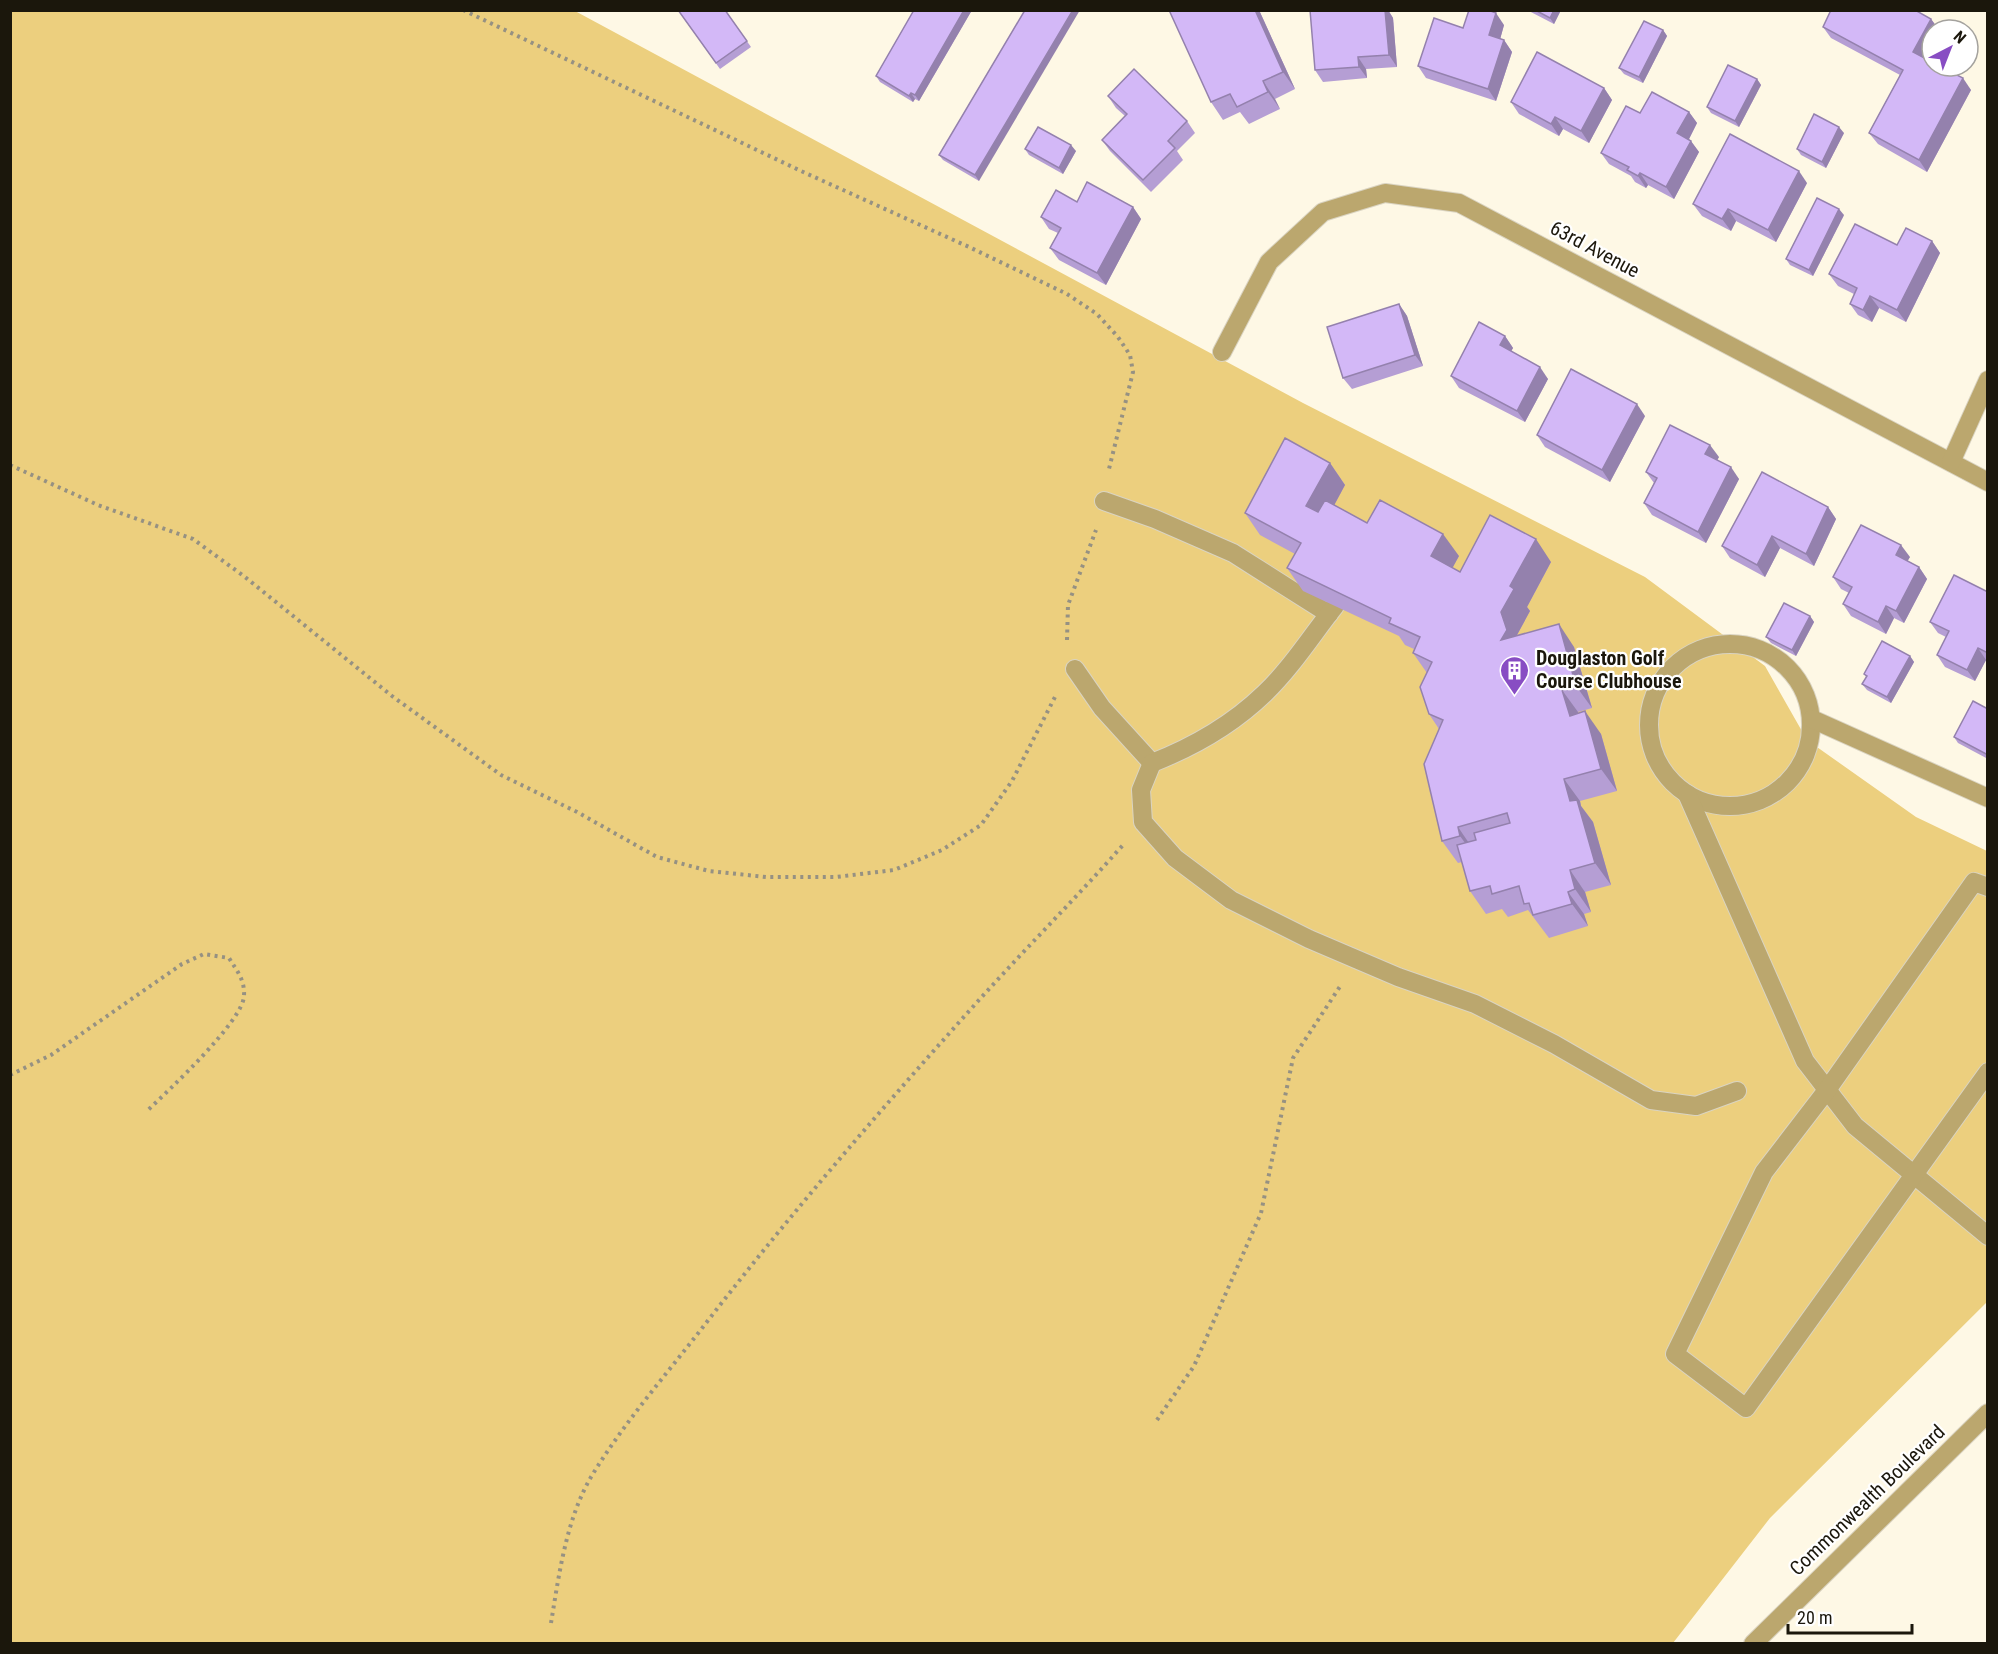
<svg xmlns="http://www.w3.org/2000/svg" width="1998" height="1654" viewBox="0 0 1998 1654" font-family="'Roboto Condensed',sans-serif">
<rect width="100%" height="100%" fill="#fef8e5"/>
<polygon fill="#eccf7e" points="11,11 575,11 1303,403 1645,577 1765,666 1807,740 1916,817 1987,851 1987,1302 1770,1518 1673,1643 11,1644"/>
<g fill="none" stroke-linecap="round" stroke-linejoin="round">
<defs>
<g id="service">
<polyline points="1104,501 1155,519 1233,553 1329,614"/>
<circle cx="1730" cy="725" r="81"/>
<path d="M1075,669L1102,708L1152,763C1193,747 1233,724 1265,693C1292,667 1312,635 1335,606"/>
<polyline points="1812,719 1988,798"/>
<polyline points="1152,763 1141,790 1143,822 1175,858 1231,900 1309,939 1398,977 1475,1004 1554,1044 1651,1100 1696,1106 1737,1091"/>
<polyline points="1687,794 1805,1061 1855,1126 1988,1236"/>
<polyline points="1988,887 1974,882 1827,1090 1764,1172 1675,1354 1746,1408 1988,1072"/>
</g>
<g id="minor">
<polyline points="1222,352 1269,262 1323,212 1385,193 1459,203 1988,482"/>
<polyline points="1951,462 1988,380"/>
</g>
<polyline id="tertiary" points="1753,1644 1988,1413"/>
</defs>
<use href="#service" stroke="#dad4c2" stroke-width="20"/>
<use href="#minor" stroke="#dad4c2" stroke-width="20"/>
<use href="#tertiary" stroke="#dad4c2" stroke-width="20"/>
<g stroke="#969182" stroke-width="4" stroke-dasharray="3 4.5" stroke-linecap="butt">
<polyline points="463,10 801,171 969,247 1067,294 1097,314 1118,337 1130,355 1133,372 1108,473"/>
<polyline points="10,465 98,505 193,539 245,577 392,696 501,775 577,812 657,857 709,871 766,877 836,877 894,870 942,850 981,825 1012,781 1056,695"/>
<polyline points="1067,640 1068,605 1096,530"/>
<path d="M10,1075L51,1055L182,964L204,954L229,958C237,971 245,980 244,996C243,1021 168,1091 148,1110"/>
<polyline points="1157,1420 1194,1366 1261,1213 1293,1058 1341,985"/>
<path d="M551,1623C559,1575 566,1520 591,1477C623,1424 665,1376 703,1327C790,1214 884,1106 979,1000C1026,948 1076,898 1123,845"/>
</g>
<use href="#service" stroke="#bba76e" stroke-width="18"/>
<use href="#minor" stroke="#bba76e" stroke-width="18"/>
<use href="#tertiary" stroke="#bba76e" stroke-width="18"/>
</g>
<g fill="#b59ed4">
<polygon points="678,10 725,10 751,47 720,69"/>
<polygon points="914,10 972,10 919,101 915,99 913,102 880,82 876,76"/>
<polygon points="1025,10 979,181 943,160 939,155"/>
<polygon points="1259,10 1295,89 1275,99 1280,109 1249,124 1240,112 1223,120 1211,102"/>
<polygon points="1385,10 1388,10 1393,18 1397,67 1366,69 1367,78 1323,82 1315,70"/>
<polygon points="1527,10 1561,10 1554,24"/>
<polygon points="1931,19 1939,30 1932,30 1932,44 1924,58 1971,90 1927,172 1878,144 1869,133 1900,75 1831,38 1823,27"/>
<polygon points="1504,25 1500,39 1504,40 1512,52 1496,101 1426,78 1418,66 1463,28"/>
<polygon points="1663,30 1667,36 1643,83 1624,74 1619,68"/>
<polygon points="1757,79 1761,85 1739,127 1711,113 1707,107"/>
<polygon points="1604,88 1612,100 1589,143 1563,129 1559,136 1519,114 1511,102"/>
<polygon points="1108,96 1187,121 1195,133 1177,151 1183,160 1151,192 1110,151 1102,140 1125,116 1116,108"/>
<polygon points="1689,112 1697,123 1689,139 1699,152 1674,199 1648,185 1646,188 1635,182 1631,176 1609,164 1601,153 1640,113"/>
<polygon points="1844,133 1826,168 1801,155 1797,149"/>
<polygon points="1025,149 1076,151 1063,174 1029,155"/>
<polygon points="1807,183 1776,242 1736,221 1731,231 1702,216 1693,204"/>
<polygon points="1077,202 1133,207 1141,219 1106,285 1059,260 1050,248 1058,233 1049,229 1041,217"/>
<polygon points="1844,215 1813,276 1790,265 1786,259"/>
<polygon points="1932,241 1940,253 1906,322 1879,308 1872,322 1858,315 1850,304 1854,294 1838,286 1829,274 1897,245"/>
<polygon points="1399,304 1407,316 1423,366 1352,389 1343,378"/>
<polygon points="1505,336 1513,348 1511,351 1548,379 1525,422 1459,388 1451,376"/>
<polygon points="1645,416 1610,482 1545,447 1537,435"/>
<polygon points="1719,457 1717,460 1739,479 1706,543 1652,515 1644,503 1654,483 1646,472"/>
<polygon points="1330,463 1345,485 1334,505 1367,523 1459,556 1452,568 1460,572 1551,562 1527,607 1530,611 1517,635 1517,636 1574,647 1592,708 1578,712 1578,713 1601,734 1617,791 1580,801 1581,806 1593,822 1611,885 1585,892 1591,912 1584,914 1588,926 1549,938 1528,910 1508,917 1502,909 1486,914 1470,891 1462,862 1458,863 1442,841 1439,729 1429,714 1427,673 1413,653 1414,649 1405,645 1399,636 1303,591 1287,568 1295,554 1260,535 1245,513"/>
<polygon points="1828,507 1836,519 1814,566 1780,548 1765,577 1730,558 1722,546"/>
<polygon points="1910,557 1907,561 1919,567 1927,579 1904,623 1894,618 1886,634 1851,616 1843,604 1849,593 1841,589 1833,577"/>
<polygon points="1988,592 1988,660 1986,660 1975,681 1945,667 1937,655 1946,637 1938,633 1930,622"/>
<polygon points="1810,616 1814,622 1796,656 1771,643 1766,637"/>
<polygon points="1910,656 1914,662 1891,703 1867,690 1862,684 1866,677 1864,674"/>
<polygon points="1988,709 1988,759 1958,743 1954,737"/>
</g>
<g fill="#9481ad">
<polygon points="964,10 972,10 919,101 915,95"/>
<polygon points="1073,10 1080,10 979,181 975,175"/>
<polygon points="1255,10 1259,10 1295,89 1283,72"/>
<polygon points="1385,10 1388,10 1393,18 1397,67 1389,55"/>
<polygon points="1554,10 1561,10 1554,24 1550,18"/>
<polygon points="1496,13 1504,25 1498,47 1489,35"/>
<polygon points="1931,19 1939,30 1932,30 1932,44 1921,64 1913,52"/>
<polygon points="1663,30 1667,36 1643,83 1639,77"/>
<polygon points="1504,40 1512,52 1496,101 1488,89"/>
<polygon points="1358,57 1366,69 1367,78 1359,67"/>
<polygon points="1963,78 1971,90 1927,172 1919,160"/>
<polygon points="1757,79 1761,85 1739,127 1735,121"/>
<polygon points="1263,81 1275,99 1280,109 1268,92"/>
<polygon points="1604,88 1612,100 1589,143 1581,131"/>
<polygon points="911,93 915,99 913,102 909,96"/>
<polygon points="1689,112 1697,123 1686,145 1677,133"/>
<polygon points="1555,117 1563,129 1559,136 1551,124"/>
<polygon points="1839,127 1844,133 1826,168 1822,162"/>
<polygon points="1691,141 1699,152 1674,199 1666,187"/>
<polygon points="1071,145 1076,151 1063,174 1059,168"/>
<polygon points="1799,171 1807,183 1776,242 1768,230"/>
<polygon points="1640,173 1648,185 1646,188 1638,176"/>
<polygon points="1133,207 1141,219 1106,285 1097,273"/>
<polygon points="1728,209 1736,221 1731,231 1722,219"/>
<polygon points="1839,209 1844,215 1813,276 1809,270"/>
<polygon points="1932,241 1940,253 1906,322 1897,310"/>
<polygon points="1870,296 1879,308 1872,322 1863,310"/>
<polygon points="1399,304 1407,316 1423,366 1415,355"/>
<polygon points="1505,336 1513,348 1508,357 1500,345"/>
<polygon points="1540,367 1548,379 1525,422 1517,411"/>
<polygon points="1637,404 1645,416 1610,482 1602,470"/>
<polygon points="1710,445 1719,457 1714,466 1705,454"/>
<polygon points="1330,463 1345,485 1322,528 1306,506"/>
<polygon points="1731,467 1739,479 1706,543 1698,532"/>
<polygon points="1828,507 1836,519 1814,566 1806,554"/>
<polygon points="1443,534 1459,556 1447,578 1431,556"/>
<polygon points="1772,536 1780,548 1765,577 1757,565"/>
<polygon points="1536,539 1551,562 1527,607 1530,611 1517,635 1523,652 1501,640 1501,612 1510,586"/>
<polygon points="1901,545 1910,557 1904,567 1896,555"/>
<polygon points="1919,567 1927,579 1904,623 1896,611"/>
<polygon points="1886,606 1894,618 1886,634 1878,622"/>
<polygon points="1810,616 1814,622 1796,656 1792,650"/>
<polygon points="1559,624 1574,647 1592,708 1576,686"/>
<polygon points="1978,648 1986,660 1975,681 1967,670"/>
<polygon points="1910,656 1914,662 1891,703 1887,697"/>
<polygon points="1562,690 1578,712 1585,738 1570,716"/>
<polygon points="1585,711 1601,734 1617,791 1601,769"/>
<polygon points="1564,779 1580,801 1581,806 1593,822 1611,885 1595,863 1570,801"/>
<polygon points="1458,827 1473,849 1476,858 1460,836"/>
<polygon points="1570,870 1585,892 1591,912 1575,889"/>
<polygon points="1568,892 1584,914 1588,926 1572,904"/>
</g>
<g fill="#d3b8f7" stroke="#9481ad" stroke-width="1.5">
<polygon points="678,10 725,10 747,41 716,63"/>
<polygon points="914,10 964,10 915,95 911,93 909,96 876,76"/>
<polygon points="1025,10 1073,10 975,175 939,155"/>
<polygon points="1169,10 1255,10 1283,72 1263,81 1268,92 1237,107 1230,94 1211,102"/>
<polygon points="1310,10 1385,10 1389,55 1358,57 1359,67 1315,70"/>
<polygon points="1469,10 1488,10 1496,13 1489,35 1504,40 1488,89 1418,66 1434,18 1463,28"/>
<polygon points="1535,10 1554,10 1550,18"/>
<polygon points="1831,10 1915,10 1931,19 1913,52 1932,62 1932,66 1939,66 1963,78 1919,160 1869,133 1903,70 1823,27"/>
<polygon points="1644,21 1663,30 1639,77 1619,68"/>
<polygon points="1537,52 1604,88 1581,131 1555,117 1551,124 1511,102"/>
<polygon points="1728,65 1757,79 1735,121 1707,107"/>
<polygon points="1134,69 1187,121 1168,141 1175,148 1143,180 1102,140 1127,114 1108,96"/>
<polygon points="1652,92 1689,112 1677,133 1691,141 1666,187 1640,173 1638,176 1627,170 1629,167 1601,153 1626,106 1640,113"/>
<polygon points="1814,114 1839,127 1822,162 1797,149"/>
<polygon points="1038,127 1071,145 1059,168 1025,149"/>
<polygon points="1730,134 1799,171 1768,230 1728,209 1722,219 1693,204"/>
<polygon points="1087,182 1133,207 1097,273 1050,248 1061,228 1041,217 1056,190 1077,202"/>
<polygon points="1817,198 1839,209 1809,270 1786,259"/>
<polygon points="1855,224 1897,245 1906,228 1932,241 1897,310 1870,296 1863,310 1850,304 1857,288 1829,274"/>
<polygon points="1399,304 1415,355 1343,378 1327,327"/>
<polygon points="1479,322 1505,336 1500,345 1540,367 1517,411 1451,376"/>
<polygon points="1571,369 1637,404 1602,470 1537,435"/>
<polygon points="1670,425 1710,445 1705,454 1731,467 1698,532 1644,503 1657,478 1646,472"/>
<polygon points="1285,438 1330,463 1306,506 1318,512 1325,500 1367,523 1380,500 1443,534 1431,556 1460,572 1490,515 1536,539 1510,586 1514,589 1501,612 1507,630 1501,640 1559,624 1576,686 1562,690 1570,716 1585,711 1601,769 1564,779 1570,801 1577,800 1595,863 1570,870 1575,889 1568,892 1572,904 1533,915 1529,903 1524,904 1519,886 1492,894 1490,886 1470,891 1457,845 1476,840 1474,833 1510,823 1507,813 1458,827 1460,836 1442,841 1424,764 1443,720 1429,714 1420,687 1432,662 1413,653 1420,637 1389,623 1391,618 1287,568 1301,543 1245,513"/>
<polygon points="1762,472 1828,507 1806,554 1772,536 1757,565 1722,546"/>
<polygon points="1861,525 1901,545 1896,555 1919,567 1896,611 1886,606 1878,622 1843,604 1852,587 1833,577"/>
<polygon points="1954,575 1988,592 1988,653 1978,648 1967,670 1937,655 1949,631 1930,622"/>
<polygon points="1784,603 1810,616 1792,650 1766,637"/>
<polygon points="1882,641 1910,656 1887,697 1862,684 1867,676 1864,674"/>
<polygon points="1973,701 1988,709 1988,755 1954,737"/>
</g>
<defs>
<symbol id="building-pin" viewBox="-11 -11 22 30"><path d="M0 17L-7.5 6A9.5 9.5 0 1 1 7.5 6Z" fill="#884dc3" stroke="#fff"/><path d="M-4-6H4V6H1V3H-1V6H-4ZM-2.5-4.3h1.7v1.8h-1.7ZM.8-4.3h1.7v1.8H.8ZM-2.5-1h1.7V.8h-1.7ZM.8-1h1.7V.8H.8Z" fill="#fff"/></symbol>
</defs>
<g fill-rule="evenodd">
<use href="#building-pin" x="1498" y="654" width="33" height="45"/>
</g>
<g text-anchor="middle" stroke-width="4.5" stroke-linejoin="round" paint-order="stroke">
<g font-size="20" fill="#1b170c" stroke="#fff">
<text transform="translate(1595 249) rotate(28)" y="7">63rd Avenue</text>
<text transform="translate(1867 1500) rotate(-44)" y="7">Commonwealth Boulevard</text>
</g>
<g font-size="20" font-weight="bold" fill="#1b170c" stroke="#fff" text-anchor="start">
<text x="1536" y="665">Douglaston Golf<tspan x="1536" dy="23">Course Clubhouse</tspan></text>
</g>
</g>
<rect width="1998" height="1654" fill="none" stroke="#1b170c" stroke-width="24"/>
<g transform="translate(1950 48) rotate(42)"><circle r="28" fill="#ffffff" stroke="#a4a29e" stroke-width="1.5"/>
<path d="M0-4.5L10 22L0 15L-10 22Z" fill="#884dc3"/>
<text y="-9" font-size="16" font-weight="bold" text-anchor="middle" fill="#1b170c">N</text>
</g>
<path d="M1788 1624v9h124v-9" fill="none" stroke="#1b170c" stroke-width="3"/>
<text x="1797" y="1624" font-size="18" fill="#1b170c" stroke="#ffffff" stroke-width="4.5" paint-order="stroke">20 m</text>
</svg>
